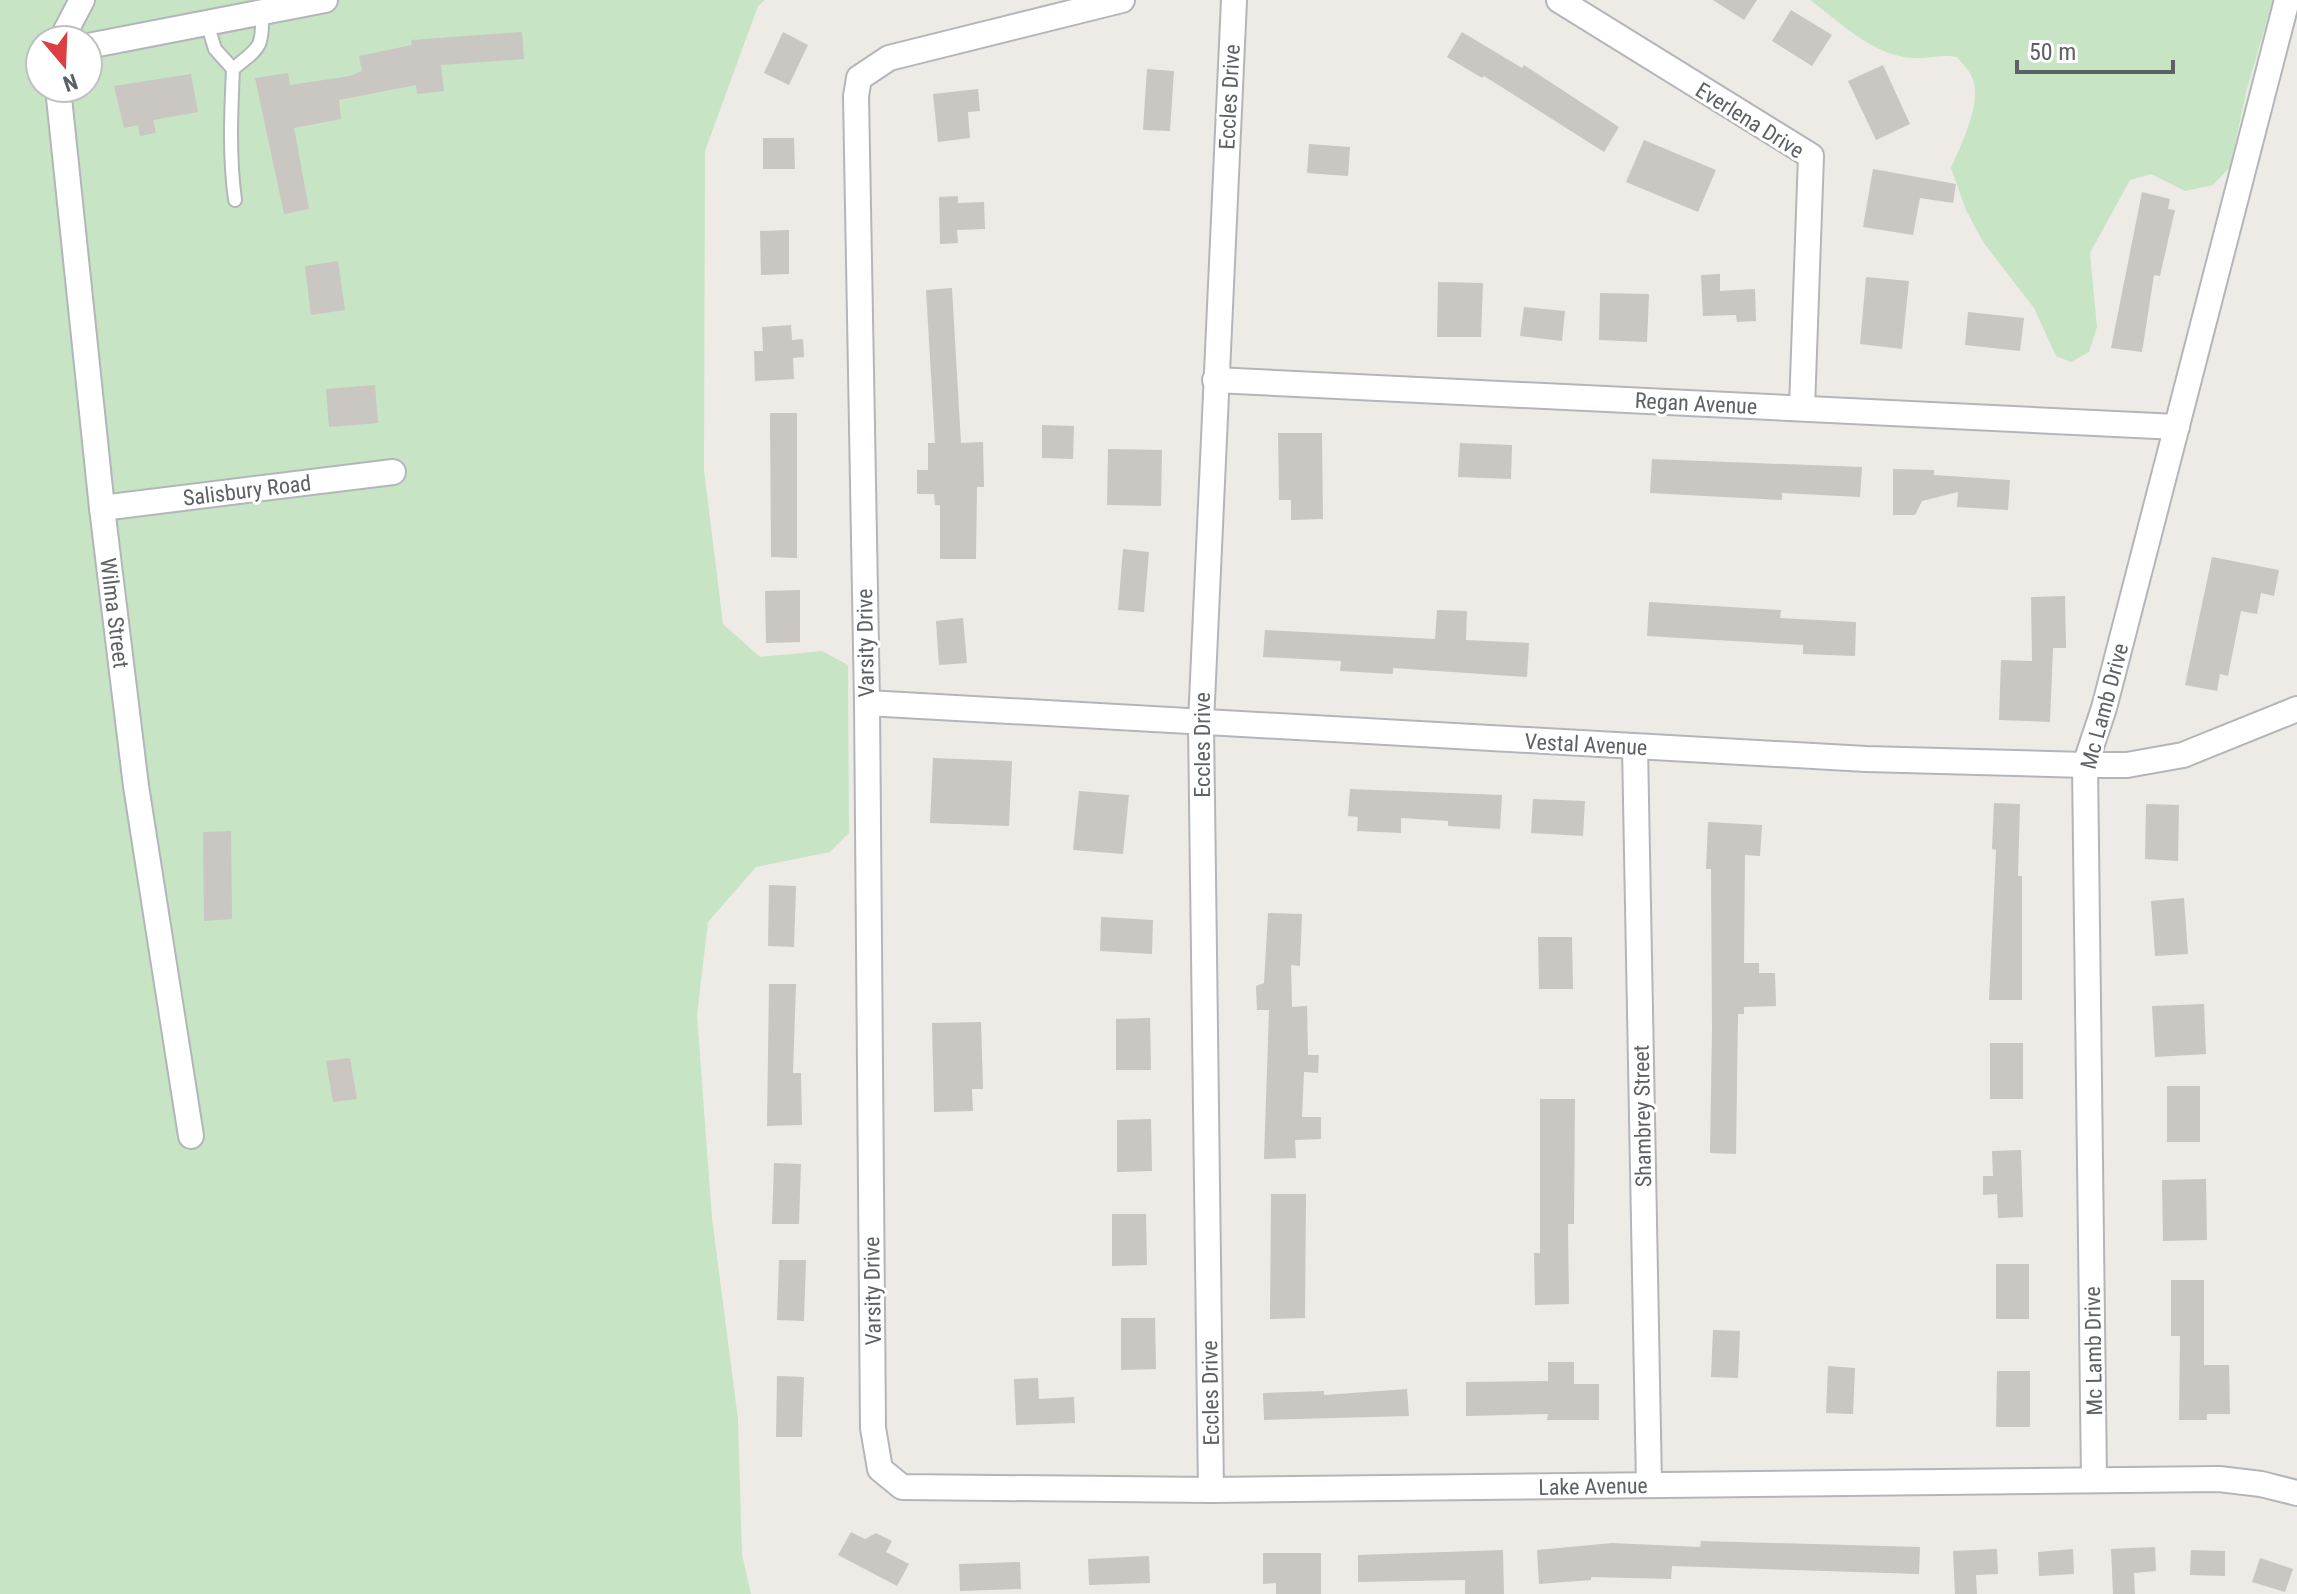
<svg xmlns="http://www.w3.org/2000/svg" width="2297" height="1594" viewBox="0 0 2297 1594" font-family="'Roboto Condensed',sans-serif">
<rect width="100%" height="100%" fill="#eeebe6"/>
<g fill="#c7e4c4" fill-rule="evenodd">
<path d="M0,0H765L758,6L705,151L704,470L723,624L760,657L822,651L848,665L849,833L830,852L756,867L708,922L697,1015L712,1218L738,1419L742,1554L751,1594H0ZM40,40H88V88H40Z"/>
<path d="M1810,0H2273L2247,89L2230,167L2213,185L2185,191L2151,174L2130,180L2090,253L2097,327L2089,352L2071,362L2056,356L2034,308L1983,242L1966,210L1951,168C1961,144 1983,103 1972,77C1969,70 1962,63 1957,57C1941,54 1929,59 1913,58C1873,56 1840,22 1810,0Z"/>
</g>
<g fill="#cac6c2">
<polygon points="1713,0 1757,0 1744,20"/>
<polygon points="1791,10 1832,35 1812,66 1772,41"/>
<polygon points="522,32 524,59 441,65 444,91 417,94 416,85 339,100 341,119 294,128 309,209 284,214 255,78 288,73 290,85 350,76 362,71 359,56 412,45 411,40"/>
<polygon points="783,32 808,45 789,85 764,73"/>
<polygon points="1462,32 1522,68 1524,65 1619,127 1604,152 1484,76 1482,78 1447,57"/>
<polygon points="1883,65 1910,124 1876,140 1848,81"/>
<polygon points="1147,69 1174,71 1170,131 1143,130"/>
<polygon points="191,74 198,112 153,120 156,133 140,136 138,125 124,128 114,86"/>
<polygon points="978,89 980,111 968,112 970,138 938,142 933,94"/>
<polygon points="763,138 794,138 795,169 763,169"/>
<polygon points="1644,140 1716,170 1698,212 1626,182"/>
<polygon points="1309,144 1350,147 1348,176 1307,173"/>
<polygon points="1873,169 1956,184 1953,203 1920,198 1913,235 1863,227"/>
<polygon points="2142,192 2170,199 2168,209 2175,210 2160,276 2154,275 2142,352 2111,348"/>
<polygon points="958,196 958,203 984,202 985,229 957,230 958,243 940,244 939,197"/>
<polygon points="789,230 789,274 761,275 760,231"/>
<polygon points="338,261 345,310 311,315 305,266"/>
<polygon points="1720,274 1720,291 1755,289 1756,321 1737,322 1736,315 1703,316 1701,275"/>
<polygon points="1866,277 1909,281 1902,349 1860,344"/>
<polygon points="1438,282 1483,283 1481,337 1437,337"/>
<polygon points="952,288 961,443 983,442 984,487 977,487 976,559 940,559 940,505 935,505 934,494 917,494 917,470 928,470 928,443 935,443 926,290"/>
<polygon points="1600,293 1649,294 1647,342 1599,340"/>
<polygon points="1524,307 1565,311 1562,341 1520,336"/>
<polygon points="1968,312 2024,318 2020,351 1965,345"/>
<polygon points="791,325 792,340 803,339 804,357 793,358 794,379 755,381 754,351 763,351 762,327"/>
<polygon points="375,385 378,423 329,427 326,389"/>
<polygon points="770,413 797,413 797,558 771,557"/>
<polygon points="1042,425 1074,426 1073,459 1042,458"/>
<polygon points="1278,433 1322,433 1323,519 1291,520 1291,500 1279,500"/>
<polygon points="1460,443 1512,445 1511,479 1458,477"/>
<polygon points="1108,449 1162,450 1161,506 1107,505"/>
<polygon points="1652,459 1862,467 1860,497 1782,493 1782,500 1650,493"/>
<polygon points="1893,469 1934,470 1934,475 2010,480 2008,510 1957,507 1958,492 1922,501 1915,515 1893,515"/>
<polygon points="1123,549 1149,552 1144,612 1118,610"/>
<polygon points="2212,557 2279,570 2274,596 2261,593 2257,614 2241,611 2228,676 2220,674 2217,691 2185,685"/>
<polygon points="800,590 800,642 766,643 765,591"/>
<polygon points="2065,596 2066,648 2053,648 2050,722 1999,720 2001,660 2032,661 2031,597"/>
<polygon points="1649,602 1781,610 1780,618 1856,622 1855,656 1803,654 1803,645 1647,636"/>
<polygon points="1437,610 1467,611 1466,640 1529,643 1527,677 1393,668 1393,674 1340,671 1341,661 1263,657 1265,630 1435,639"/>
<polygon points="963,618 967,663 939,665 936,621"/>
<polygon points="933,758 1012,761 1009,826 930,823"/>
<polygon points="1350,789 1502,795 1500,829 1448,826 1448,821 1401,818 1401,833 1357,831 1358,817 1348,816"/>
<polygon points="1079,791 1129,795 1123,854 1073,850"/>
<polygon points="1533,799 1585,801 1583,836 1531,833"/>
<polygon points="1994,803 2020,804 2018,876 2022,876 2022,1000 1989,1000 1996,850 1992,849"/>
<polygon points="2146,804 2179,805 2178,861 2145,859"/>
<polygon points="1708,822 1762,825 1760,856 1745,855 1744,963 1759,963 1759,973 1775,973 1776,1006 1744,1007 1744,1014 1738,1014 1736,1154 1710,1153 1712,1029 1711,869 1706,869"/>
<polygon points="231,831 232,919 204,921 203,832"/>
<polygon points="769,885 796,886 794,947 768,946"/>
<polygon points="2184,898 2188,954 2155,956 2151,901"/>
<polygon points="1268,913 1302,914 1300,966 1291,965 1292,1007 1307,1006 1308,1055 1319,1055 1318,1073 1304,1072 1302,1117 1321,1117 1321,1139 1295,1140 1296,1158 1264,1159 1269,1010 1257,1010 1256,986 1264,983"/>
<polygon points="1101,917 1153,920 1152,954 1100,951"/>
<polygon points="1538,937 1572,937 1573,989 1539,989"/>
<polygon points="769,984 796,984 793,1073 801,1073 802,1125 767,1126"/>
<polygon points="2204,1004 2206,1054 2155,1057 2152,1006"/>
<polygon points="1150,1018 1151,1070 1116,1070 1116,1019"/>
<polygon points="981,1022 983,1089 972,1089 973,1111 934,1112 932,1023"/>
<rect x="1990" y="1043" width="33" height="56"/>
<polygon points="350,1058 357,1099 333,1102 326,1061"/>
<rect x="2167" y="1086" width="33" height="56"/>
<polygon points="1540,1099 1575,1099 1574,1224 1568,1224 1569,1304 1535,1305 1534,1253 1540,1253"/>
<polygon points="1151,1119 1152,1171 1117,1172 1117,1120"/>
<polygon points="2021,1150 2023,1217 1998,1218 1997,1194 1983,1195 1983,1176 1993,1176 1992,1151"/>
<polygon points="774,1163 801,1164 799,1224 772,1224"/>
<polygon points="2206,1179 2207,1240 2163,1241 2162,1180"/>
<polygon points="1271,1194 1306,1194 1305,1318 1270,1319"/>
<polygon points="1112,1214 1146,1214 1147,1265 1112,1266"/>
<polygon points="779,1260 806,1260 804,1321 777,1320"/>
<rect x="1996" y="1264" width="33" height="55"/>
<polygon points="2171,1280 2204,1280 2204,1365 2229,1365 2230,1414 2207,1414 2207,1420 2179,1420 2180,1336 2171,1336"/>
<polygon points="1121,1318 1155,1318 1156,1369 1121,1370"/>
<polygon points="1713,1330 1740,1331 1738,1378 1711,1377"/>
<polygon points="1548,1362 1574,1362 1574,1384 1599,1384 1599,1420 1547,1420 1548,1414 1466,1416 1466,1382 1548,1381"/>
<polygon points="1828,1366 1855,1368 1853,1414 1826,1413"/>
<polygon points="1997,1371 2030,1371 2030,1427 1996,1427"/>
<polygon points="777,1376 804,1377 802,1437 776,1437"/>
<polygon points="1038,1378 1039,1399 1074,1397 1075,1423 1016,1425 1014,1379"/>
<polygon points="1407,1389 1409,1416 1264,1420 1263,1393 1324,1391 1324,1395"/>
<polygon points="851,1532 865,1539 876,1533 892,1541 886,1552 909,1564 897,1586 838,1555"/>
<polygon points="1701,1541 1920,1547 1919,1574 1672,1566 1671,1579 1591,1577 1591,1580 1539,1584 1537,1550 1612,1543 1700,1547"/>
<polygon points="2155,1547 2156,1571 2134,1573 2135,1594 2113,1594 2111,1549"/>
<polygon points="1997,1549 1998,1574 1976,1575 1977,1594 1955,1594 1953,1551"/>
<polygon points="2073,1549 2074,1574 2039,1576 2038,1552"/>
<polygon points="1503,1550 1504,1594 1465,1594 1465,1580 1358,1582 1358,1555"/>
<polygon points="2191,1550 2225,1551 2225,1576 2190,1575"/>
<polygon points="1263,1553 1321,1553 1321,1594 1276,1594 1276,1583 1263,1584"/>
<polygon points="1149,1556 1150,1583 1089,1585 1088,1559"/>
<polygon points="2260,1558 2293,1569 2285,1592 2252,1582"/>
<polygon points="1020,1562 1021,1589 960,1591 959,1564"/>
</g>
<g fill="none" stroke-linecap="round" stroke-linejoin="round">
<defs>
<g id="lane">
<polyline points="207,23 215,49 233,69"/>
<path d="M235,200C229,156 231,113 233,69C259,47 263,50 262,13"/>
</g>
<g id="street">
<polyline points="1122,0 889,58 859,78 856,96 867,703 873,1428 880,1469 902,1487 1211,1490 2219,1479 2261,1484 2297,1493"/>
<polyline points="1559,0 1811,156 1802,408"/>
<polyline points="61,40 82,0"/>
<polyline points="88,46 325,0"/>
<polyline points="58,88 102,508 136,786 191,1136"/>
<polyline points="1215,380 2177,427"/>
<polyline points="102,508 393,472"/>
<polyline points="867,703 1866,759 2085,765 2127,765 2183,755 2297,709"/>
<polyline points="1635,747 1649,1485"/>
<polyline points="2094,1480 2085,765 2104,708 2287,0"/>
<polyline points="1211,1490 1201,723 1234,0"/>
</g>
</defs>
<use href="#lane" stroke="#b3b6b9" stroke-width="16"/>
<use href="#street" stroke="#b3b6b9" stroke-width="28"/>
<use href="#lane" stroke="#fff" stroke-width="12"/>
<use href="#street" stroke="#fff" stroke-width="24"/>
</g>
<g text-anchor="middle" stroke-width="6" stroke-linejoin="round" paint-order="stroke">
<g font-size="22" fill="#5d6165" stroke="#fff">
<text transform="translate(1229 97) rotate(-87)" y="8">Eccles Drive</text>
<text transform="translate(1750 120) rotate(32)" y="8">Everlena Drive</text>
<text transform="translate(1696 403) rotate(3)" y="8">Regan Avenue</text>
<text transform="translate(247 490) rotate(-7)" y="8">Salisbury Road</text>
<text transform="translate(115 613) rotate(83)" y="8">Wilma Street</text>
<text transform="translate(865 643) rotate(-91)" y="8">Varsity Drive</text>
<text transform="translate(2104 706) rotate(-75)" y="8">Mc Lamb Drive</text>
<text transform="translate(1586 744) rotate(3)" y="8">Vestal Avenue</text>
<text transform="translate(1202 745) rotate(-90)" y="8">Eccles Drive</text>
<text transform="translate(1642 1116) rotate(-91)" y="8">Shambrey Street</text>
<text transform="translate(872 1291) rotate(-91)" y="8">Varsity Drive</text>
<text transform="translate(2093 1351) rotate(-91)" y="8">Mc Lamb Drive</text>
<text transform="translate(1210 1393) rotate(-91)" y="8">Eccles Drive</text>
<text transform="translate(1593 1486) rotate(-1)" y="8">Lake Avenue</text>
</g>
</g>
<g transform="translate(64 64) rotate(161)"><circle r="38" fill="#ffffff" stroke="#bec0c1" stroke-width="2"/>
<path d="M0-6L14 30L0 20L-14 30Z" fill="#db3f42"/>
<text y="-12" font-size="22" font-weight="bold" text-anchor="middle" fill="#5d6165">N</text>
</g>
<path d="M2017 60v12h156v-12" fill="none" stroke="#5d6165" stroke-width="4"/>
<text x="2029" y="60" font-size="24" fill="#5d6165" stroke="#ffffff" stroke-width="6" paint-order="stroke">50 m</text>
</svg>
